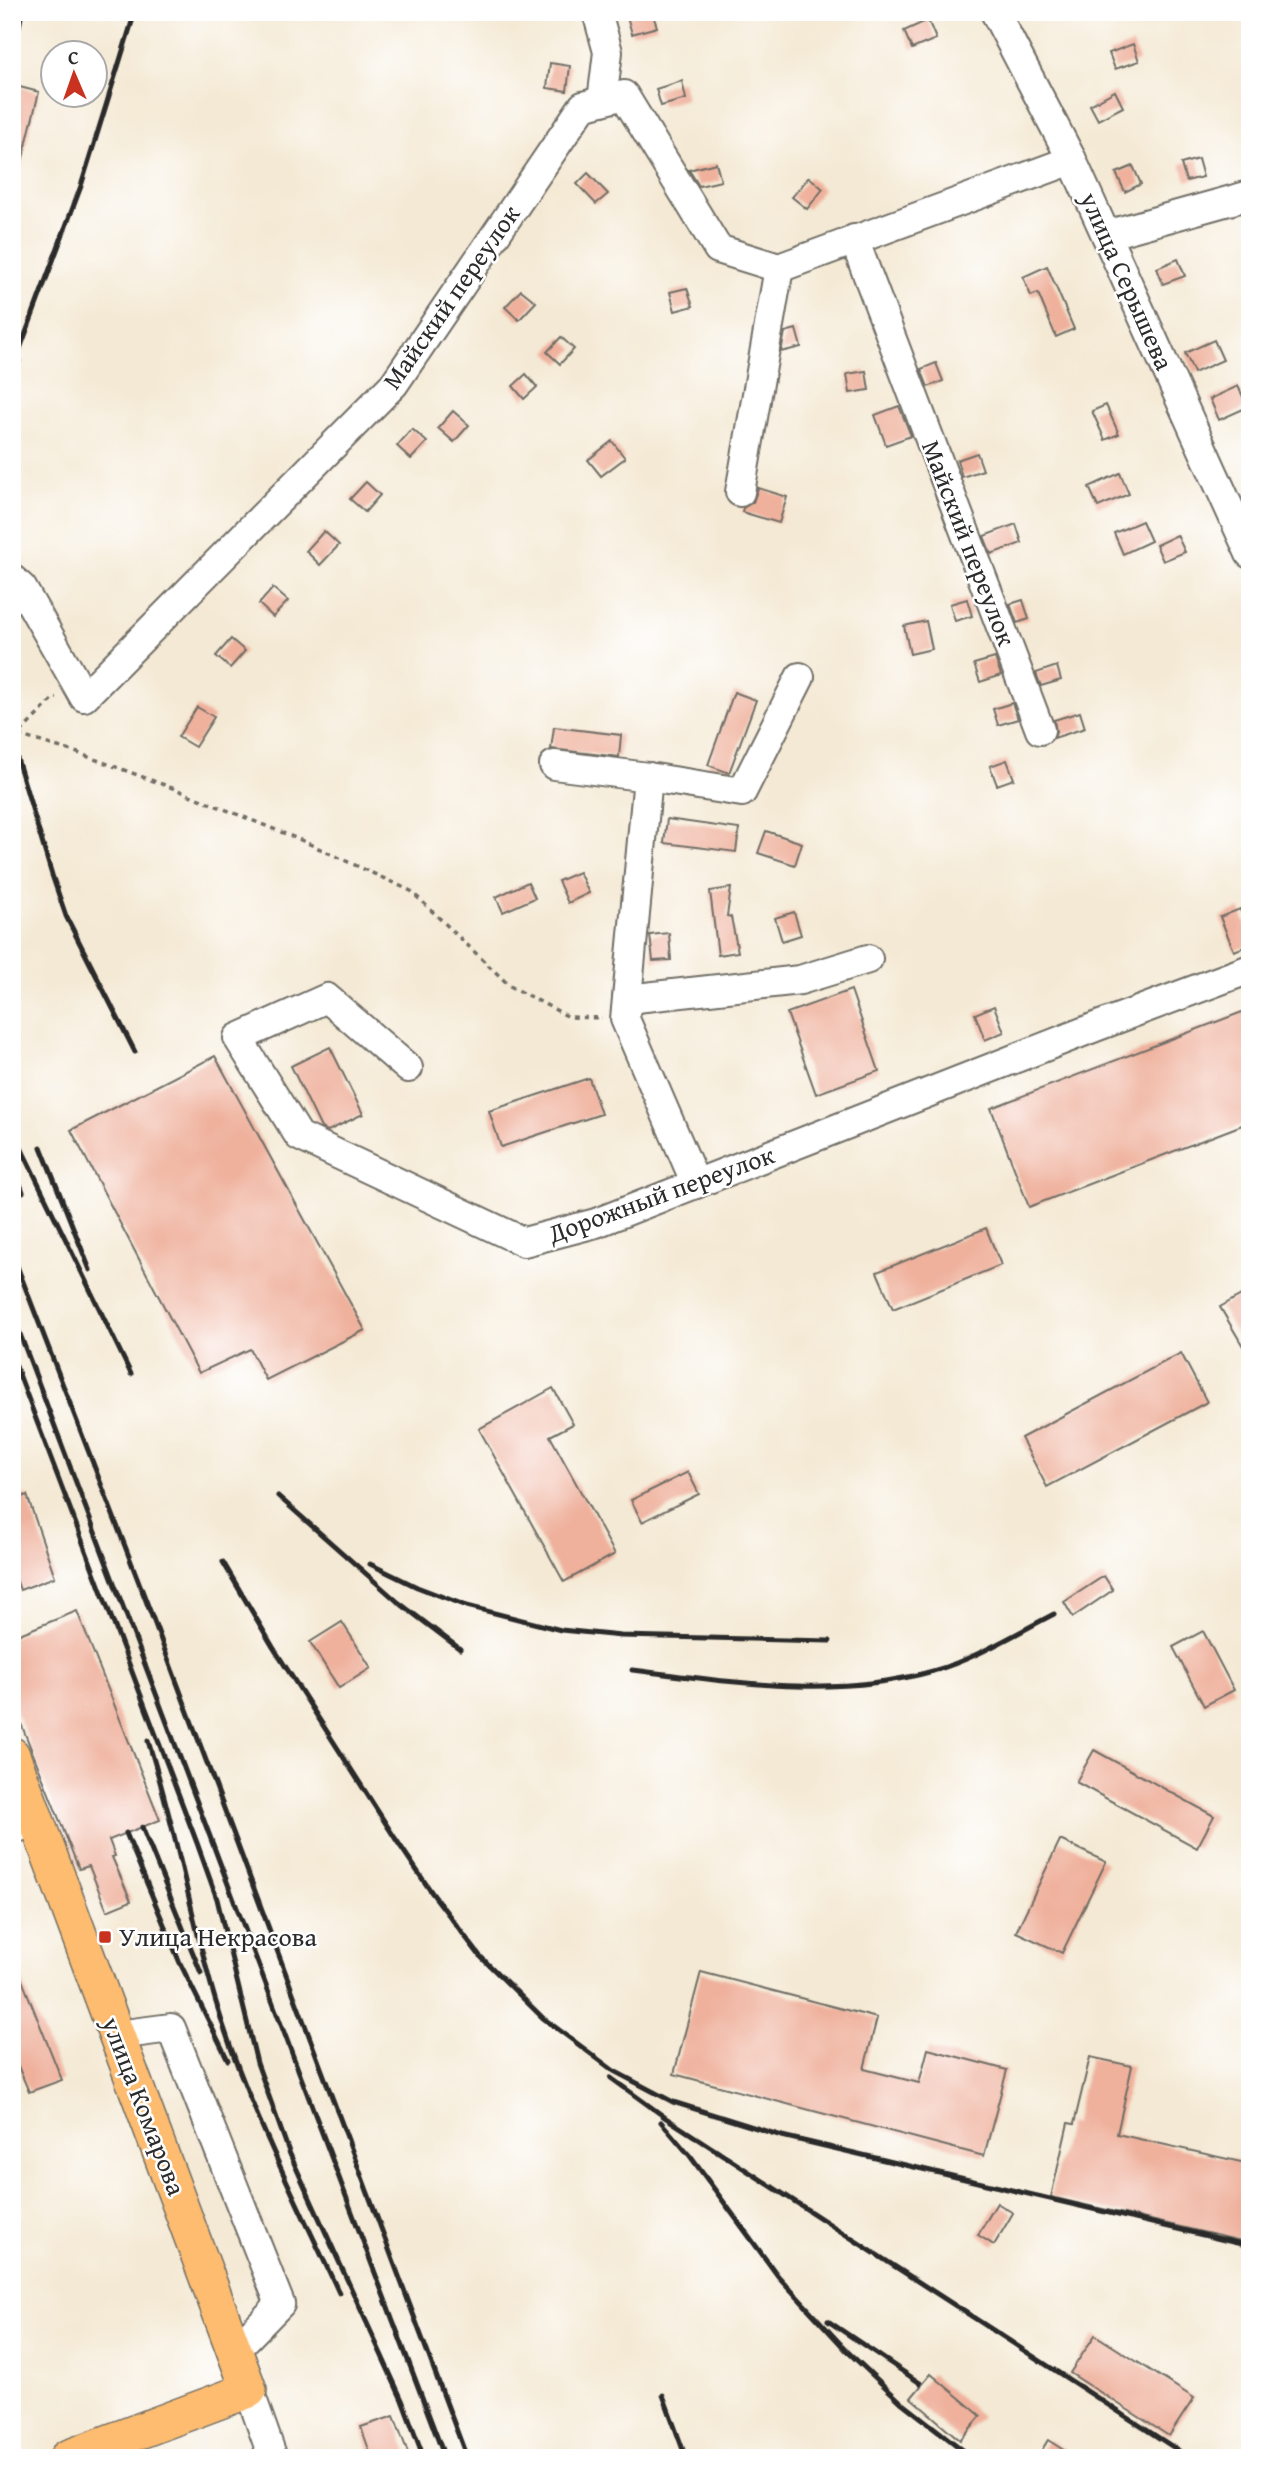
<svg xmlns="http://www.w3.org/2000/svg" width="1262" height="2470" viewBox="0 0 1262 2470" font-family="'Gentium Book Plus',serif">
<rect width="100%" height="100%" fill="#fff"/>
<filter id="ink" filterUnits="userSpaceOnUse"><feTurbulence type="fractalNoise" baseFrequency=".0143" numOctaves="2"/><feDisplacementMap in="SourceGraphic" scale="14" xChannelSelector="R" yChannelSelector="G"/><feConvolveMatrix kernelMatrix="1 2 1 2 8 2 1 2 1" color-interpolation-filters="sRGB"/></filter>
<filter id="wash" filterUnits="userSpaceOnUse"><feTurbulence type="fractalNoise" baseFrequency=".00686" numOctaves="4" result="noise"/><feDisplacementMap in="SourceGraphic" scale="28" xChannelSelector="R" yChannelSelector="G"/><feGaussianBlur stdDeviation="1.57" result="paint"/><feColorMatrix in="noise" values="0 0 0 0 0 0 0 0 0 0 0 0 0 0 0 0 0 1.4 0 .05"/><feComposite in="paint" operator="in"/></filter>
<g filter="url(#wash)">
<rect width="100%" height="100%" fill="#f4e9d4"/>
<g id="blocks">
<g fill="#efb19c">
<polygon points="641,12 652,12 657,27 632,34 627,16"/>
<polygon points="928,20 936,39 912,49 904,31"/>
<polygon points="1133,44 1139,61 1115,69 1109,53"/>
<polygon points="550,63 570,66 567,91 547,88"/>
<polygon points="682,81 686,99 661,106 656,89"/>
<polygon points="12,85 39,92 18,178 12,178"/>
<polygon points="1115,91 1123,107 1098,120 1090,105"/>
<polygon points="1198,159 1203,177 1186,181 1181,164"/>
<polygon points="716,163 721,181 699,186 689,170"/>
<polygon points="1133,166 1141,184 1125,192 1116,173"/>
<polygon points="588,173 608,194 596,204 577,184"/>
<polygon points="809,177 823,189 807,209 792,197"/>
<polygon points="1178,259 1185,276 1163,284 1157,268"/>
<polygon points="1047,266 1074,329 1056,337 1038,293 1031,296 1023,277"/>
<polygon points="687,288 693,306 675,311 670,292"/>
<polygon points="521,290 536,302 519,320 505,307"/>
<polygon points="796,329 801,347 781,352 785,332"/>
<polygon points="561,337 574,349 560,364 547,352"/>
<polygon points="1214,340 1223,360 1194,373 1185,353"/>
<polygon points="936,363 943,381 928,387 921,369"/>
<polygon points="866,371 869,390 850,393 847,374"/>
<polygon points="526,374 537,387 524,399 513,386"/>
<polygon points="1238,386 1248,407 1219,420 1210,399"/>
<polygon points="1106,405 1119,434 1105,440 1092,411"/>
<polygon points="899,406 911,436 886,445 875,415"/>
<polygon points="453,411 469,425 454,442 438,428"/>
<polygon points="412,429 427,442 411,459 397,446"/>
<polygon points="612,441 625,458 601,476 588,460"/>
<polygon points="977,453 983,470 962,477 957,460"/>
<polygon points="1120,473 1129,494 1098,507 1089,487"/>
<polygon points="366,482 380,495 365,512 350,499"/>
<polygon points="758,488 787,497 779,523 742,512 743,508 753,502"/>
<polygon points="1142,521 1151,541 1123,554 1114,533"/>
<polygon points="1016,524 1022,543 991,554 984,536"/>
<polygon points="324,531 339,545 320,565 306,551"/>
<polygon points="1177,535 1185,552 1163,561 1156,545"/>
<polygon points="273,588 288,601 273,617 259,604"/>
<polygon points="967,599 972,616 955,621 950,604"/>
<polygon points="1023,600 1029,619 1017,623 1010,604"/>
<polygon points="926,621 932,649 910,654 904,626"/>
<polygon points="231,639 245,651 230,668 216,656"/>
<polygon points="995,658 1001,675 980,682 974,664"/>
<polygon points="1057,666 1061,680 1041,686 1036,673"/>
<polygon points="734,692 756,700 729,773 708,765"/>
<polygon points="1012,703 1018,719 998,725 993,709"/>
<polygon points="197,707 214,717 195,747 178,737"/>
<polygon points="1080,712 1085,728 1054,738 1056,732 1054,720"/>
<polygon points="554,727 621,735 619,757 551,749"/>
<polygon points="1007,760 1014,779 997,785 990,766"/>
<polygon points="667,819 739,829 736,852 664,843"/>
<polygon points="766,831 802,843 795,865 758,853"/>
<polygon points="579,872 589,893 568,903 558,881"/>
<polygon points="528,882 535,898 503,912 496,897"/>
<polygon points="731,888 727,916 731,917 738,952 718,955 710,891"/>
<polygon points="1240,909 1250,935 1250,945 1234,951 1220,917"/>
<polygon points="794,912 801,935 782,941 775,918"/>
<polygon points="669,933 671,960 653,961 650,935"/>
<polygon points="851,990 879,1071 816,1094 787,1013"/>
<polygon points="994,1006 1004,1032 985,1040 975,1014"/>
<polygon points="1250,1009 1250,1122 1029,1207 991,1108"/>
<polygon points="330,1047 363,1114 328,1131 321,1128 291,1066"/>
<polygon points="215,1056 365,1330 266,1380 250,1349 199,1373 71,1130"/>
<polygon points="589,1078 601,1114 501,1147 489,1111"/>
<polygon points="986,1228 1001,1265 893,1309 877,1272"/>
<polygon points="1250,1290 1250,1358 1220,1307"/>
<polygon points="1181,1353 1207,1402 1047,1487 1021,1438"/>
<polygon points="553,1388 573,1424 550,1436 615,1554 564,1582 479,1429"/>
<polygon points="688,1472 699,1494 642,1522 631,1500"/>
<polygon points="27,1495 55,1577 20,1590 12,1568 12,1500"/>
<polygon points="1104,1576 1113,1590 1073,1617 1064,1602"/>
<polygon points="77,1611 160,1820 109,1840 115,1856 112,1857 131,1901 107,1911 89,1866 79,1869 12,1701 12,1637"/>
<polygon points="342,1622 371,1668 339,1688 310,1642"/>
<polygon points="1203,1631 1234,1690 1204,1706 1173,1647"/>
<polygon points="1094,1750 1214,1816 1197,1848 1076,1782"/>
<polygon points="1060,1840 1106,1862 1062,1953 1016,1932"/>
<polygon points="12,1955 62,2080 29,2092 12,2052"/>
<polygon points="701,1972 877,2018 864,2069 919,2083 928,2049 1007,2070 984,2156 674,2074"/>
<polygon points="1090,2057 1132,2066 1117,2134 1250,2164 1250,2243 1051,2197 1068,2123 1074,2124"/>
<polygon points="997,2203 1013,2213 994,2245 978,2235"/>
<polygon points="1095,2335 1194,2398 1169,2436 1070,2373"/>
<polygon points="931,2374 981,2416 960,2440 911,2398"/>
<polygon points="394,2416 410,2458 372,2458 361,2427"/>
<polygon points="1048,2440 1076,2458 1037,2458"/>
</g>
</g>
</g>
<g filter="url(#ink)">
<use href="#blocks" fill-opacity="0" stroke="#716e66" stroke-width="2"/>
<g fill="none" stroke-linecap="round" stroke-linejoin="round">
<defs>
<g id="minor">
<polyline points="597,12 608,52 602,101"/>
<polyline points="995,12 1072,160 1250,554"/>
<polyline points="1106,235 1250,195"/>
<polyline points="854,239 1040,730"/>
<polyline points="740,492 779,268"/>
<polyline points="12,579 22,588 84,697 394,384 583,106 624,95 718,249 779,268 1072,160"/>
<polyline points="554,765 648,777 742,792 800,677"/>
<polyline points="648,777 625,1019 696,1184"/>
<polyline points="627,999 800,980 868,959"/>
<polyline points="408,1068 327,998 238,1038 299,1136 524,1242 596,1223 1098,1026 1250,969"/>
<polyline points="12,1830 37,1820"/>
<polyline points="117,2035 171,2028 280,2304 235,2350"/>
<polyline points="249,2390 273,2458"/>
</g>
<polyline id="major" points="12,1755 249,2390 67,2458"/>
</defs>
<use href="#minor" stroke="#716e66" stroke-width="32"/>
<use href="#major" stroke="#716e66" stroke-width="38"/>
<g stroke="#716e66" stroke-width="3.5" stroke-dasharray="5 5" stroke-linecap="butt">
<polyline points="18,735 78,753 170,787 303,841 411,891 510,986 569,1017 602,1018"/>
<polyline points="12,737 18,735 54,698 57,698"/>
</g>
<use href="#minor" stroke="#fff" stroke-width="28"/>
<use href="#major" stroke="#fdbc6f" stroke-width="35"/>
<g stroke="#2b2b2b" stroke-width="5">
<polyline points="12,61 22,12"/>
<polyline points="12,370 81,186 135,12"/>
<polyline points="12,388 19,361"/>
<polyline points="12,742 52,875 66,916 135,1052"/>
<polyline points="12,1129 131,1374"/>
<polyline points="41,1147 90,1270"/>
<polyline points="12,1163 23,1192"/>
<polyline points="12,1253 155,1624 467,2458"/>
<polyline points="12,1313 445,2458"/>
<polyline points="12,1356 197,1843 217,1899 257,2063 289,2152 402,2400 424,2458"/>
<polyline points="278,1496 398,1602 460,1649"/>
<polyline points="223,1562 273,1647 395,1838 432,1893 480,1956 543,2018 614,2071 673,2102 782,2136 1250,2246"/>
<polyline points="370,1564 417,1587 467,1606 561,1630 621,1636 830,1641"/>
<path d="M632,1670C731,1682 835,1699 933,1671C975,1659 1015,1634 1054,1614"/>
<path d="M148,1741C175,1825 190,1913 215,1999C245,2101 295,2197 339,2293"/>
<polyline points="142,1827 201,1973"/>
<polyline points="126,1833 180,1963 228,2060"/>
<polyline points="611,2078 666,2118 1190,2458"/>
<polyline points="661,2122 690,2156 778,2276 847,2351 901,2402 973,2458"/>
<polyline points="828,2321 920,2383"/>
<polyline points="663,2395 686,2458"/>
</g>
</g>
</g>
<rect fill="#c8321e" stroke="#fff" stroke-width="2.5" x="98" y="1930" width="14" height="14" rx="3.5"/>
<g text-anchor="middle" stroke-width="5" stroke-linejoin="round" paint-order="stroke">
<g font-size="26" fill="#2b2b2b" stroke="#fff">
<text transform="translate(1127 281) rotate(66)" y="9">улица Серышева</text>
<text transform="translate(451 297) rotate(-55)" y="9">Майский переулок</text>
<text transform="translate(969 543) rotate(69)" y="9">Майский переулок</text>
<text transform="translate(661 1194) rotate(-20)" y="9">Дорожный переулок</text>
<text transform="translate(144 2106) rotate(69)" y="9">улица Комарова</text>
</g>
<g font-size="26" fill="#2b2b2b" stroke="#fff" text-anchor="start">
<text x="119" y="1946">Улица Некрасова</text>
</g>
</g>
<rect width="1262" height="2470" fill="none" stroke="#fff" stroke-width="42"/>
<g transform="translate(74 74) rotate(358)"><circle r="33" fill="#ffffff" stroke="#aaaaaa" stroke-width="2"/>
<path d="M0-5L12 26L0 18L-12 26Z" fill="#c8321e"/>
<text y="-10" font-size="19" font-weight="bold" text-anchor="middle" fill="#2b2b2b">С</text>
</g>
</svg>
